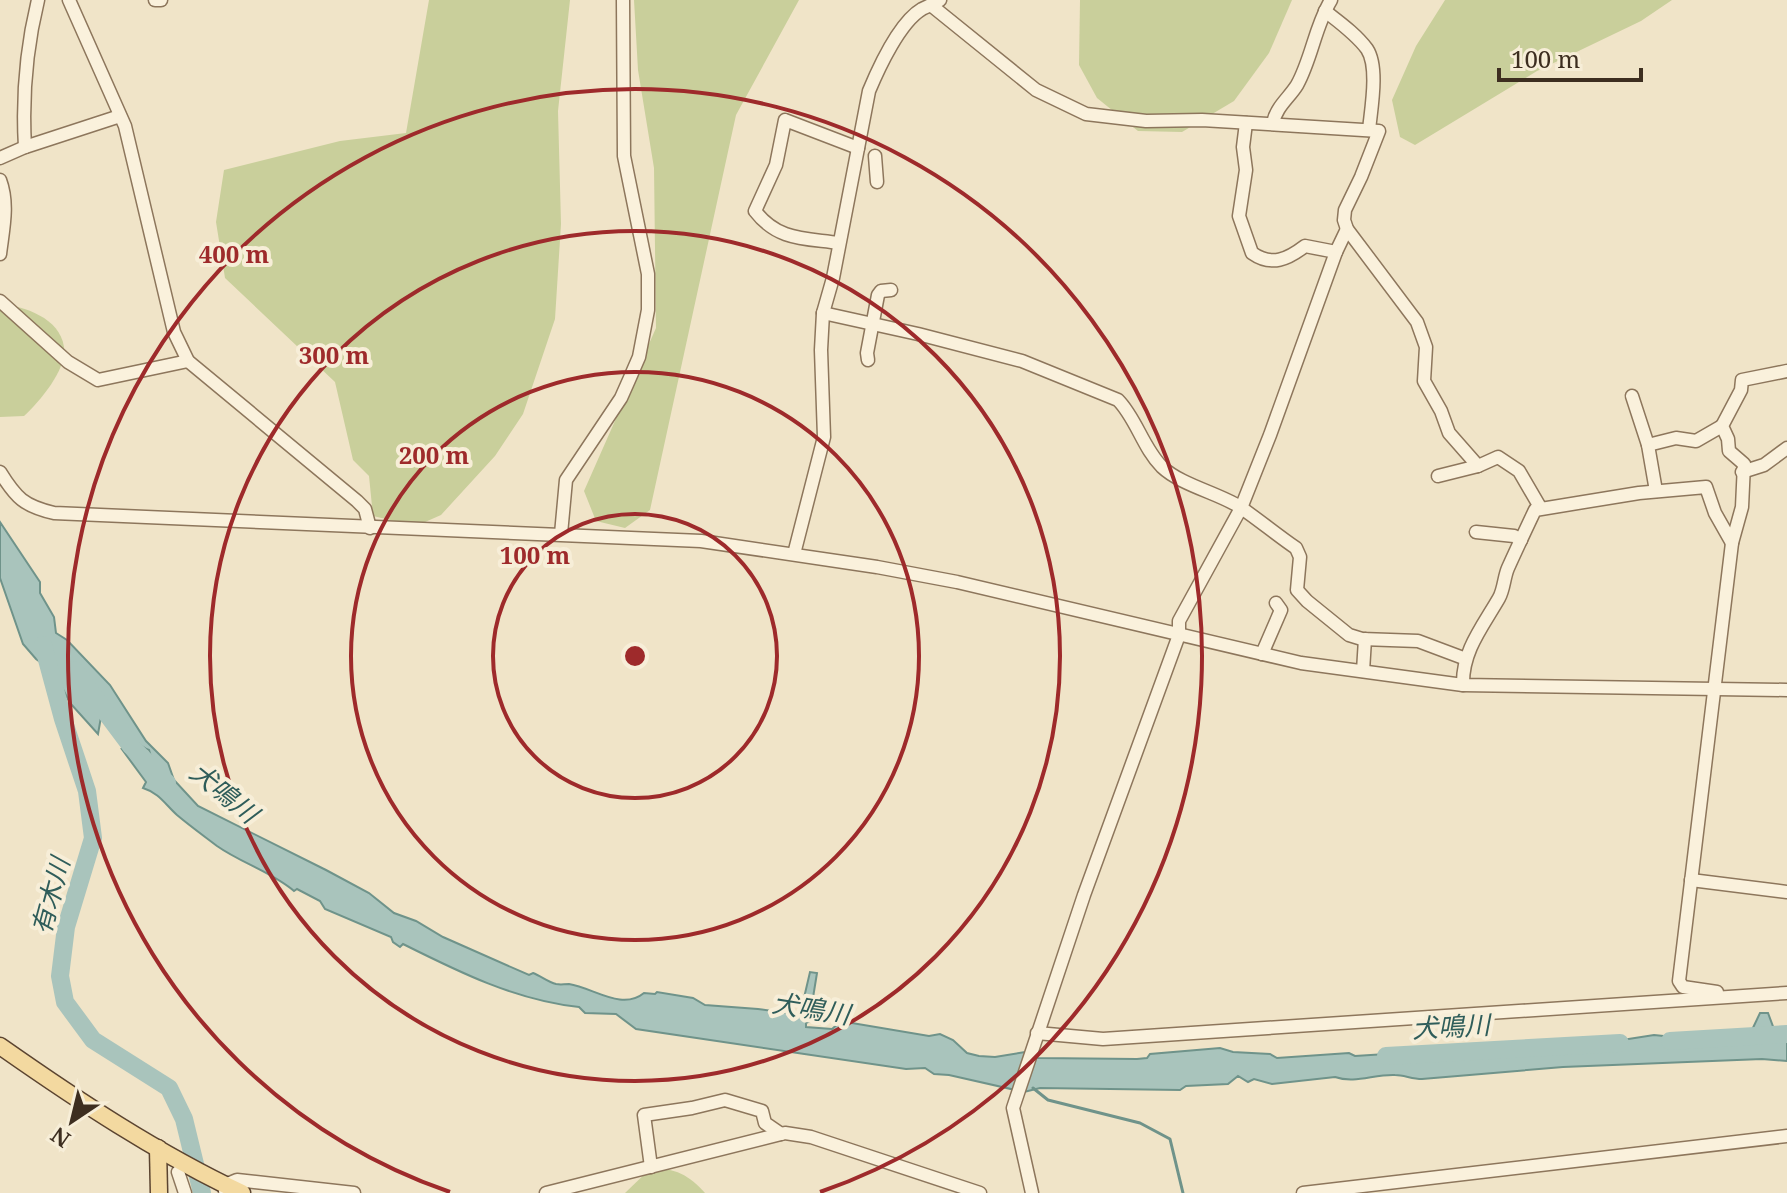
<svg xmlns="http://www.w3.org/2000/svg" width="1787" height="1193" viewBox="0 0 1787 1193" font-family="'Noto Serif','Noto Sans JP',serif">
<rect width="100%" height="100%" fill="#f0e4c8"/>
<g fill="#c9cf9b">
<polygon points="429,0 570,0 558,111 561,224 555,319 523,414 495,456 441,515 416,526 373,516 369,476 353,460 335,382 225,278 216,222 224,170 340,141 406,133"/>
<polygon points="634,0 799,0 736,115 650,510 625,528 596,521 584,491 656,328 654,168 638,70"/>
<polygon points="1080,0 1292,0 1269,53 1234,101 1182,132 1138,131 1097,98 1079,65"/>
<polygon points="1445,0 1672,0 1641,21 1537,71 1415,145 1400,137 1392,100 1416,46"/>
<path d="M0,304C24,306 60,318 64,347C67,370 39,402 24,416L0,417Z"/>
<path d="M651,1168C675,1168 689,1175 705,1193H625Z"/>
</g>
<path fill="#a9c4bc" stroke="#6f938a" stroke-width="2" d="M0,522L40,582V593L54,617L56,633L67,640L110,685L146,741L168,763L174,780L198,806L326,870L369,893L394,913L416,921L443,937L529,975L533,973C541,976 548,982 556,984C562,985 563,984 569,984C594,988 622,1011 644,993L655,994L657,992L693,998L705,1005L758,1009L800,1015L810,972L817,973L810,1016L812,1020L806,1023V1027L832,1029L840,1022H846L929,1036L940,1034L953,1040L967,1053L979,1056L995,1057L1025,1052L1038,1058L1137,1059L1147,1058L1150,1054L1220,1048L1233,1052L1270,1054L1277,1058L1349,1053L1355,1056L1402,1053L1421,1057L1438,1055L1445,1058L1484,1053L1558,1050L1654,1035L1703,1040L1751,1032L1760,1013H1768L1774,1029L1787,1036V1061L1762,1059L1563,1067L1422,1079C1412,1079 1404,1075 1395,1075C1374,1074 1355,1084 1335,1077L1272,1084L1254,1079L1248,1082L1238,1076L1228,1084L1186,1086L1180,1090L1040,1088L1024,1092L949,1075L934,1074L925,1068L906,1069L636,1029L616,1014L585,1013L579,1007C515,1000 459,972 403,944L400,947L393,942L391,937L325,909L320,901L297,889L294,891C272,872 241,863 217,846C204,836 190,826 177,815C165,804 159,793 143,788L146,782L121,748L148,770L152,760L149,750C134,745 98,701 89,687L84,694L101,717L98,734L70,703L54,672L36,659L23,644L0,578Z"/>
<g fill="none" stroke-linecap="round" stroke-linejoin="round">
<polyline stroke="#6f938a" stroke-width="3" points="1033,1088 1048,1100 1140,1123 1170,1139 1183,1193"/>
<g stroke="#a9c4bc" stroke-width="18">
<polyline points="43,645 63,719 87,791 93,838 66,927 60,976 65,1002 93,1040 169,1088 184,1119 202,1193"/>
<polyline points="74,670 131,746 167,783"/>
<polyline points="1670,1041 1787,1034"/>
<polyline points="1386,1056 1620,1043"/>
</g>
<defs>
<g id="minor">
<polyline points="69,0 125,126 174,332 188,361 357,501 365,509 370,528"/>
<polyline points="155,0 161,0"/>
<polyline points="932,6 1036,90 1086,114 1146,121 1202,120 1379,131 1361,177 1345,210 1344,220 1347,229 1417,322 1426,347 1424,381 1441,411 1449,433 1478,466 1498,457 1519,471 1540,507"/>
<path d="M1325,11C1339,22 1356,34 1367,49C1379,67 1371,109 1369,130"/>
<path d="M1246,123L1243,147L1246,170L1239,216L1252,253C1272,267 1288,259 1305,246L1336,252"/>
<path d="M1273,123C1276,107 1289,98 1297,85C1312,58 1315,26 1331,0"/>
<path d="M25,147C22,96 26,49 38,0"/>
<polyline points="875,156 877,182"/>
<polyline points="0,158 25,147 120,116"/>
<path d="M0,180C9,204 3,229 0,254"/>
<path d="M839,243C805,238 778,241 755,211L776,165L785,120L858,148"/>
<polyline points="0,301 68,362 98,380 188,361"/>
<path d="M823,313L918,334L1022,361L1118,400C1136,418 1143,448 1162,467C1181,485 1218,493 1240,507C1259,520 1277,535 1296,548L1300,557L1297,590L1307,601L1349,635L1362,639L1418,641L1466,659"/>
<polyline points="868,360 867,353 878,295 881,291 891,290"/>
<polyline points="1632,396 1648,445"/>
<path d="M0,472C16,498 24,506 54,513L701,541L877,567L957,582L1301,663L1463,685L1787,690"/>
<polyline points="1742,472 1764,465 1787,448"/>
<polyline points="1438,476 1478,466"/>
<polyline points="1656,491 1648,445 1676,438 1696,441 1722,426"/>
<polyline points="1476,532 1514,536 1521,540"/>
<polyline points="561,534 566,480 621,398 629,380 639,357 648,310 648,274 624,156 623,0"/>
<path d="M794,554L824,437L821,350L823,313L833,278L869,91C879,67 900,22 922,9C928,6 934,4 940,0"/>
<polyline points="1262,654 1281,610 1276,603"/>
<polyline points="1363,671 1365,639"/>
<path d="M1463,685C1462,651 1483,626 1499,598C1504,589 1504,577 1508,568C1517,548 1526,529 1535,510L1639,493L1706,487L1715,513L1732,543"/>
<polyline points="1691,880 1787,892"/>
<polyline points="1717,992 1683,987 1679,981 1732,543 1742,507 1744,464 1729,451 1728,439 1722,426 1741,390 1742,380 1787,371"/>
<polyline points="1037,1033 1103,1039 1787,993"/>
<polyline points="651,1167 644,1115 692,1108 725,1100 762,1111 765,1123 781,1134"/>
<polyline points="178,1172 185,1193"/>
<polyline points="225,1191 225,1185 237,1180 354,1193"/>
<polyline points="546,1193 785,1133 811,1137 980,1193"/>
<polyline points="1032,1193 1013,1108 1084,895 1179,635 1179,621 1241,508 1270,435 1336,252 1347,229"/>
<polyline points="1303,1193 1787,1136"/>
</g>
<g id="major">
<path d="M0,1046C77,1100 157,1153 242,1193"/>
<polyline points="158,1148 159,1193"/>
</g>
</defs>
<use href="#minor" stroke="#8d765c" stroke-width="15"/>
<use href="#major" stroke="#5b4430" stroke-width="19"/>
<use href="#minor" stroke="#faf1dc" stroke-width="12"/>
<use href="#major" stroke="#f3d9a0" stroke-width="16"/>
</g>
<g fill="none" stroke="#9e2a2b" stroke-width="4">
<circle cx="635" cy="656" r="142"/>
<circle cx="635" cy="656" r="284"/>
<circle cx="635" cy="656" r="425"/>
<path d="M450 1192A567 567 0 1 1 820 1192"/>
</g>
<g text-anchor="middle" stroke-width="8" stroke-linejoin="round" paint-order="stroke">
<g font-size="26" font-style="italic" fill="#2f5d5a" stroke="#f7eed8">
<text transform="translate(224 793) rotate(39)" y="9">犬鳴川</text>
<text transform="translate(51 896) rotate(-75)" y="9">有木川</text>
<text transform="translate(811 1009) rotate(9)" y="9">犬鳴川</text>
<text transform="translate(1451 1027) rotate(-3)" y="9">犬鳴川</text>
</g>
</g>
<circle cx="635" cy="656" r="12" fill="#9e2a2b" stroke="#f7eed8" stroke-width="4"/>
<g font-size="24" text-anchor="middle" font-weight="bold" fill="#9e2a2b" stroke="#f7eed8" stroke-width="8" stroke-linejoin="round" paint-order="stroke">
<text x="234" y="263">400 m</text>
<text x="334" y="364">300 m</text>
<text x="434" y="464">200 m</text>
<text x="535" y="564">100 m</text>
</g>
<g transform="translate(72 1121) rotate(215)" stroke="#f7eed8" stroke-width="6" paint-order="stroke">
<path d="M0-6L14 30L0 20L-14 30Z" fill="#3d2e20"/>
<text y="-12" font-size="22" font-weight="bold" text-anchor="middle" fill="#3d2e20">N</text>
</g>
<path d="M1499 68v12h142v-12" fill="none" stroke="#3d2e20" stroke-width="4"/>
<text x="1511" y="68" font-size="24" fill="#3d2e20" stroke="#f7eed8" stroke-width="6" paint-order="stroke">100 m</text>
</svg>
